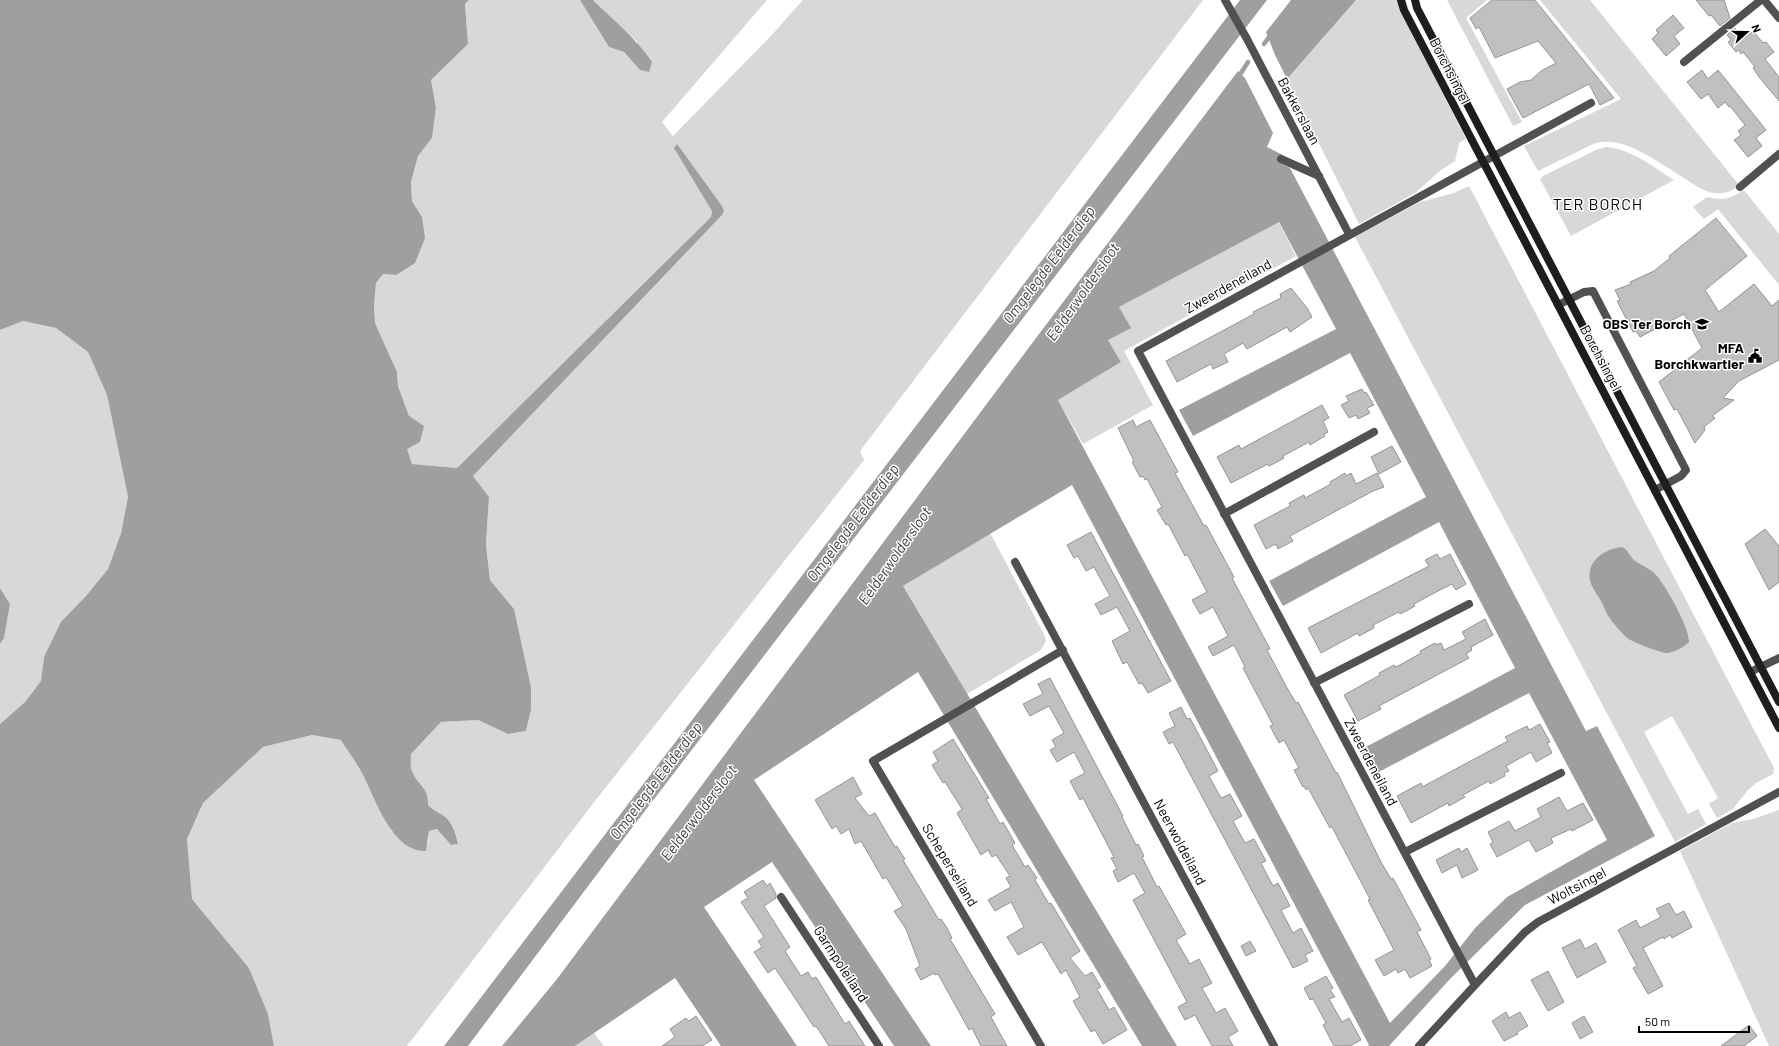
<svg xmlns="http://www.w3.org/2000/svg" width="1779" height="1046" viewBox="0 0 1779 1046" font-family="Barlow,sans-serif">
<rect width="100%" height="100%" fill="#fff"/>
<g fill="#d8d8d8">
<path d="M469,0H580L609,47L624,52L640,70L637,41L621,28L593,0H767L662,122L673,136L769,38L803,0H1203L860,451L864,460L595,801L407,1046H274L268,1014L249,968L192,899L187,839L203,803L263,747L312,735L341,740L362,773L392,832L428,844L429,831L437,829L451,845L458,844C455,832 452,820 441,814C436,811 433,810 428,805C429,787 417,785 412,771C410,766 411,759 411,754L441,722L478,720L508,734L526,731L531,710V687L514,609L490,580L486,545L489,497L473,476L722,215L724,211H712L711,217L457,468L412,464L407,449L409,416L398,386L397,372L375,323L374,304L376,283L383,274L396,275L422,217L412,201L411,182L418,156L432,138L436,108L431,80L468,44L465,4Z"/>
<polygon points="1356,0 1397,0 1406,22 1466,139 1459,143 1455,161 1441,170 1415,193 1359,224 1287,79"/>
<polygon points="1447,0 1487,0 1466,18 1522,122 1513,126"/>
<path d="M1540,0H1590L1739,185C1734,189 1729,193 1723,193C1707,195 1697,186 1684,178C1659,163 1623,133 1593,144L1538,171L1524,146L1621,99Z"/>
<path d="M1606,147C1632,149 1653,167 1674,180L1571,236L1540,179L1543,176L1596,150Z"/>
<polygon points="1469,186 1774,768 1773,774 1756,783 1748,790 1733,809 1717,818 1709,804 1718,798 1672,716 1644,732 1688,814 1698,809 1706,824 1675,842 1355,237 1420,202 1454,193"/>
<path d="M1744,190L1779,234V285L1718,209L1704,219L1693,207L1707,197C1724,201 1729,199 1744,190Z"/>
<polygon points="1278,221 1296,256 1124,351 1153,405 1083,444 1058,400 1121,362 1108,340 1119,307"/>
<polygon points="23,321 56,328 88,352 107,395 128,497 121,533 108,569 86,596 44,657 41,681 25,702 0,724 0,644 4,638 10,604 0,588 0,330"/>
<polygon points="990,533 1044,634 1046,641 1041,650 967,694 903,586"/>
<polygon points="1779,810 1779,1046 1769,1046 1680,851 1732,823 1753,819"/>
<polygon points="594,1033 604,1046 575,1046"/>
</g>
<g fill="#9f9f9f" fill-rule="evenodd">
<path d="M0,0H469L465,4L468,44L431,80L436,108L432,138L418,156L411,182L412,201L422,217L425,238L415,263L396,275L383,274L376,283L374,304L375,323L397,372L398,386L409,416L424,426L420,442L407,449L412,464L457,468L711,217L712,211L674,148L677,144L722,206L724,211L722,215L473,476L489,497L486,545L490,580L514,609L531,687V710L526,731L508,734L478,720L441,722L411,754C411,759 410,766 412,771C417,785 429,787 428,805C433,810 436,811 441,814C452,820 455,832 458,844L451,845L437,829L429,831L426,851C392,852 376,800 363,775C357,763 348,752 341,740L312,735L263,747L203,803L187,839L192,899L249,968L268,1014L274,1046H0V724L25,702L41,681L44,657L61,622L86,596L108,569L121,533L128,497L107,395L88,352L56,328L23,321L0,330Z"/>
<path d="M580,0H593C613,20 637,39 652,62L649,72L640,70L624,52L609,47Z"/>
<polygon points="1240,0 1267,0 628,833 468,1046 444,1046"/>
<polygon points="1291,0 1356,0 1287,79 1275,55 1266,32"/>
<path d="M1238,71L1245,78L1273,133L1267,147L1283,155L1280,163L1290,168L1586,731L1597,726L1655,836L1525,905L1450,979L1389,1046H1368L1369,1045L1072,485L903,586L1177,1046H1142L918,672L754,780L931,1046H894L772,862L704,907L797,1046H721L675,978L575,1046H502L557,979L1042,330ZM1279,222L1336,329L1179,410L1193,436L1350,353L1426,497L1269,581L1283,606L1439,522L1515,668L1360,750L1373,775L1529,693L1607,840L1507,897L1476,927L1445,966L1390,1023L1058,400L1121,362L1108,340L1131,328L1119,307Z"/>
<path d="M1622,547C1628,550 1629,555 1634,560C1640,565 1647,567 1653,572C1664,581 1690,629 1689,642C1684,647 1675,652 1667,653C1661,653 1632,642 1627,638C1620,631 1612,622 1607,614C1605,611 1604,606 1602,603C1599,597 1594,591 1591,584C1584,563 1603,549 1622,547Z"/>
<polygon points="0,588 10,604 4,638 0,644"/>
</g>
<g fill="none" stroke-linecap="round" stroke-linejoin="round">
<g stroke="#9f9f9f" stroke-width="4.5">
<polyline points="1264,44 1271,34"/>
<polyline points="1238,78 1248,62"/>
</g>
</g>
<g fill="#c0c0c0" stroke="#959595">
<polygon points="1492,0 1535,0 1614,98 1600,105 1589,84 1523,118 1507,89 1520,82 1531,80 1541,71 1556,63 1538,41 1495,58 1479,27 1476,29 1470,18"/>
<polygon points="1696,0 1724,0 1730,18 1720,26 1711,15 1709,16"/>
<polygon points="1673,15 1684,28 1674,36 1680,44 1666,56 1652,39 1658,33 1656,30"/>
<polygon points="1735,28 1737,35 1742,31 1745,38 1753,31 1763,43 1766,42 1774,52 1765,59 1779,77 1779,101 1759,77 1753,68 1755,67 1743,52 1741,54 1739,50 1736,52 1728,42 1731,40 1727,35"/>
<polygon points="1702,70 1708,79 1718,70 1766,130 1756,138 1762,146 1748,157 1734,140 1741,135 1738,131 1745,125 1730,106 1729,107 1725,102 1718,108 1708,94 1701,99 1687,82"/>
<polygon points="1716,218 1747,256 1705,290 1719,312 1754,284 1772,306 1779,300 1779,360 1739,381 1723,398 1734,400 1712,416 1715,418 1704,427 1705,430 1695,443 1677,409 1674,410 1659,382 1702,348 1684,314 1640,337 1636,331 1633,332 1617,301 1620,300 1615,290 1631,284 1630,282 1654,271 1670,258 1669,256"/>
<polygon points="1291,288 1307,308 1312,317 1290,332 1287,327 1247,349 1243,343 1224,354 1228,362 1213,369 1211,364 1177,382 1166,361 1254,314 1253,312 1281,298 1280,294"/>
<polygon points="1362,389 1364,393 1366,392 1374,405 1367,408 1370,413 1358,419 1356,415 1349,418 1341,405 1349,401 1346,396"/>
<polygon points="1322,405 1329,418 1323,421 1328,432 1324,434 1325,436 1310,445 1309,442 1283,456 1284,458 1277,462 1269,466 1268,464 1231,483 1217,457 1239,445 1241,449"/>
<polygon points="1133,420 1136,427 1150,420 1178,472 1175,473 1204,526 1206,525 1234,577 1232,578 1270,649 1267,650 1286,686 1296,703 1298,702 1336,773 1337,772 1381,862 1391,879 1393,878 1421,930 1417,932 1431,959 1429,960 1432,966 1410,978 1405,969 1398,973 1396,969 1384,976 1375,960 1394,950 1368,900 1370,899 1332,827 1330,828 1308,788 1306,790 1304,786 1303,787 1294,770 1299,768 1284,740 1279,743 1270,726 1273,725 1243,668 1245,667 1234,645 1213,656 1208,647 1228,636 1213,607 1200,614 1192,600 1207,592 1187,554 1185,556 1168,524 1166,525 1157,510 1162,507 1147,479 1145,480 1143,476 1140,477 1132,462 1134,461 1118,428"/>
<polygon points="1392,446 1401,462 1379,474 1371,457"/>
<polygon points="1345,473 1346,476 1351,473 1356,484 1377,473 1384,487 1373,491 1290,536 1293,541 1278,549 1276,544 1266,549 1254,525 1290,506 1289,503 1304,495 1305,498 1331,484 1330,482"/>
<polygon points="1765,529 1779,546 1779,582 1769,590 1745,544"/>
<polygon points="1091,532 1171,681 1148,693 1142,683 1139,684 1127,662 1123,664 1112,641 1130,631 1117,607 1101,615 1095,604 1110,596 1094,567 1086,571 1078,556 1074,558 1067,545"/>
<polygon points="1437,554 1440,559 1450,554 1466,584 1456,590 1452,584 1438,591 1414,604 1415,606 1408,610 1400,614 1399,612 1373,625 1374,628 1359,636 1358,633 1321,653 1308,628 1429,566 1425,560"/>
<polygon points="1485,619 1493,635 1471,647 1472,650 1466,654 1469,658 1379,706 1381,709 1358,721 1344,695 1380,675 1379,673 1394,665 1395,667 1400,665 1421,653 1420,651 1435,643 1436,645 1441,643 1444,650 1466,639 1462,632"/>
<polygon points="1050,678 1123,816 1122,817 1136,845 1138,844 1144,856 1142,857 1157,887 1159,886 1186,934 1176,940 1190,964 1199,959 1212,983 1202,988 1216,1013 1225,1008 1238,1031 1228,1037 1233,1046 1212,1046 1195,1015 1185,1020 1178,1007 1187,1002 1133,900 1145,893 1134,873 1118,882 1113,871 1117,869 1111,858 1114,857 1083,798 1080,800 1070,781 1085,773 1074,752 1057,762 1050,750 1056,747 1052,740 1064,733 1049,706 1030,716 1023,704 1043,694 1038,684"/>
<polygon points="1181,707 1187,719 1190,718 1218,771 1209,776 1221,798 1230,794 1242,816 1233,821 1245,843 1254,839 1266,861 1261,863 1273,886 1278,883 1290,906 1281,910 1293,933 1301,928 1313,951 1305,955 1308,961 1293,968 1173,742 1169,744 1163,732 1175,726 1169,713"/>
<polygon points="1540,724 1550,742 1547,743 1552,753 1536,762 1531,752 1506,766 1509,771 1504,773 1505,776 1490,784 1489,781 1463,795 1465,797 1449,806 1448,803 1411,823 1397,796 1421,783 1422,787 1508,741 1505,737 1527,726 1529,730"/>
<polygon points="953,739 989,798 986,799 1000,824 1003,822 1015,843 1012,845 1025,867 1028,865 1037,878 1035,880 1049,904 1051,903 1080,951 1070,958 1085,976 1092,972 1101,987 1097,989 1109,1010 1114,1007 1127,1030 1103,1044 1095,1030 1091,1032 1073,1001 1080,997 1066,970 1061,974 1042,942 1018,955 1007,937 1024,927 1011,902 995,911 988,900 1011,887 1006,878 1010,876 996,855 992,857 988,850 981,855 957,813 962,809 945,782 943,783 932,765 938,761 933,752"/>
<polygon points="853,777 862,794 855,798 869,816 875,813 895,847 897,846 901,853 905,859 903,860 939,920 941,919 947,928 952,938 950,939 995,1014 991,1017 1007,1046 981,1046 972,1028 969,1030 938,974 935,975 934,973 921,980 915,969 920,966 906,929 894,911 903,906 886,877 883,879 861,841 855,844 849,829 841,834 836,826 832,829 815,800"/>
<polygon points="1559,797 1567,811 1583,803 1593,820 1572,831 1571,829 1551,838 1553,843 1536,852 1529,840 1497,857 1490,844 1493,842 1488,832 1509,821 1515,831 1541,817 1537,809"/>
<polygon points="1459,848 1461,852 1467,848 1478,870 1462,878 1457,865 1442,873 1436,860"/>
<polygon points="763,880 767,886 770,883 776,894 776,898 764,906 790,947 785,951 801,976 808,972 812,979 816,977 845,1024 849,1021 865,1046 829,1046 816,1026 814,1027 775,968 768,973 754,952 762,947 758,941 764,937 741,902 748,898 744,892"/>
<polygon points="1669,903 1676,915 1684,911 1692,927 1672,938 1670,935 1664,939 1663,937 1643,948 1663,986 1648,994 1633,968 1637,966 1618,930 1636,920 1640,928 1661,917 1656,909"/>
<polygon points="1580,939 1585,949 1596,943 1606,962 1577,978 1562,948"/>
<polygon points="1250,941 1256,951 1246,956 1241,946"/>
<polygon points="1548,971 1564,1002 1548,1011 1531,980"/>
<polygon points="1326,976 1333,988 1330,990 1335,997 1329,999 1342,1022 1349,1018 1361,1040 1350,1046 1334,1046 1323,1025 1326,1023 1313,999 1310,1000 1304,988"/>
<polygon points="1506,1012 1509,1018 1520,1012 1528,1026 1517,1032 1518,1034 1504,1041 1492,1021"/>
<polygon points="696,1016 712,1040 702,1046 662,1046 675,1037 670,1029 686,1018 689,1021"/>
<polygon points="1584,1016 1593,1032 1580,1039 1572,1023"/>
<polygon points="1749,1025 1757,1036 1744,1046 1721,1046"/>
</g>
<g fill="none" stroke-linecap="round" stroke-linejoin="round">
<g stroke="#515151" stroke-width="8">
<polyline points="1494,156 1591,103"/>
<polyline points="1281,159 1319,176"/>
<polyline points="1558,305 1584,292 1593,291 1686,470 1681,476 1655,490"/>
<polyline points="1750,672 1779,658"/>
</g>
<g stroke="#515151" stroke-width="8">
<polyline points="1225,0 1247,39 1349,234"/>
<polyline points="1764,0 1779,18"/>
<polyline points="1684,62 1761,0"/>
<polyline points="1740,187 1779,154"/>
<polyline points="1224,514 1374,432"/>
<polyline points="1015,562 1274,1046"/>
<polyline points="1314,683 1469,604"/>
<polyline points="1405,852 1561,773"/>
<polyline points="781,897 879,1046"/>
<polyline points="1475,985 1138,351 1494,156"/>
<polyline points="1041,1046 873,761 1063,650"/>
<polyline points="1419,1046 1475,985 1525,932 1538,922 1779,792"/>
</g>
<g stroke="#1e1e1e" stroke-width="8">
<polyline points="1401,0 1404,10 1779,728"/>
<polyline points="1415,0 1417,8 1779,702"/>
</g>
</g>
<defs>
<symbol id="school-bare" viewBox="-9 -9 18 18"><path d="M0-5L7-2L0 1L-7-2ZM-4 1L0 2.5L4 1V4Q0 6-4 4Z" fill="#000" stroke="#fff" stroke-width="2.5" paint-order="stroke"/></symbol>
<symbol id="civic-bare" viewBox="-9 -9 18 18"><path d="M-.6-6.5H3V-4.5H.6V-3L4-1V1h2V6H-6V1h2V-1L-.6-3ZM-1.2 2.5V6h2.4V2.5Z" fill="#000" stroke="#fff" stroke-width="2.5" paint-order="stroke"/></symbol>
</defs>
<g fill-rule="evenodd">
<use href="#school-bare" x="1692" y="314" width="20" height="20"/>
<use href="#civic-bare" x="1745" y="346" width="20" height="20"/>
</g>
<g text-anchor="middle" stroke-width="3" stroke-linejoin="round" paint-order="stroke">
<g font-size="14" fill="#000" stroke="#fff">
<text transform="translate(1450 71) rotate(63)" y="5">Borchsingel</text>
<text transform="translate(1299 111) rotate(62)" y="5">Bakkerslaan</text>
<text transform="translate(1228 286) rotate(-29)" y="5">Zweerdeneiland</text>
<text transform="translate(1601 358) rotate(62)" y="5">Borchsingel</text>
<text transform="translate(1371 762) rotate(62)" y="5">Zweerdeneiland</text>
<text transform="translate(1180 842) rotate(62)" y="5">Neerwoldeiland</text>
<text transform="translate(950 865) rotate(59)" y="5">Scheperseiland</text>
<text transform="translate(1577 886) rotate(-28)" y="5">Woltsingel</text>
<text transform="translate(841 964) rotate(57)" y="5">Garmpoleiland</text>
</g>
<g font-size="14" font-weight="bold" fill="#000" stroke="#fff" text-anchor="end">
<text x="1691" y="329">OBS Ter Borch</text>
<text x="1744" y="353">MFA<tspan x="1744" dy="16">Borchkwartier</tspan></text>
</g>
<g font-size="15" font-style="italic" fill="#404040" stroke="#fff">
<text transform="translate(1049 265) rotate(-53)" y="5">Omgelegde Eelderdiep</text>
<text transform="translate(1083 292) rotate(-55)" y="5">Eelderwoldersloot</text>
<text transform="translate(853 523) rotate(-53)" y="5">Omgelegde Eelderdiep</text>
<text transform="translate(895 556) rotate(-55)" y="5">Eelderwoldersloot</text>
<text transform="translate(656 781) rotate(-53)" y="5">Omgelegde Eelderdiep</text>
<text transform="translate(699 813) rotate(-53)" y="5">Eelderwoldersloot</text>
</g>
<g font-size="16" letter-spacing="1" fill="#000" stroke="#fff">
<text x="1598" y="210">TER BORCH</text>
</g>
</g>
<g transform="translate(1747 32) rotate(69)" stroke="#ffffff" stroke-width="3" paint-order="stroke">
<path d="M0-3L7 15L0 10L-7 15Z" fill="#000000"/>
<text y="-6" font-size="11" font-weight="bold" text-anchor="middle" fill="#000000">N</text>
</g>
<path d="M1639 1026v6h110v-6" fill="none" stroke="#000000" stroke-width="2"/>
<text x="1645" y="1026" font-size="12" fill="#000000" stroke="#ffffff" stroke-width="3" paint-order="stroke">50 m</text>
</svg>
